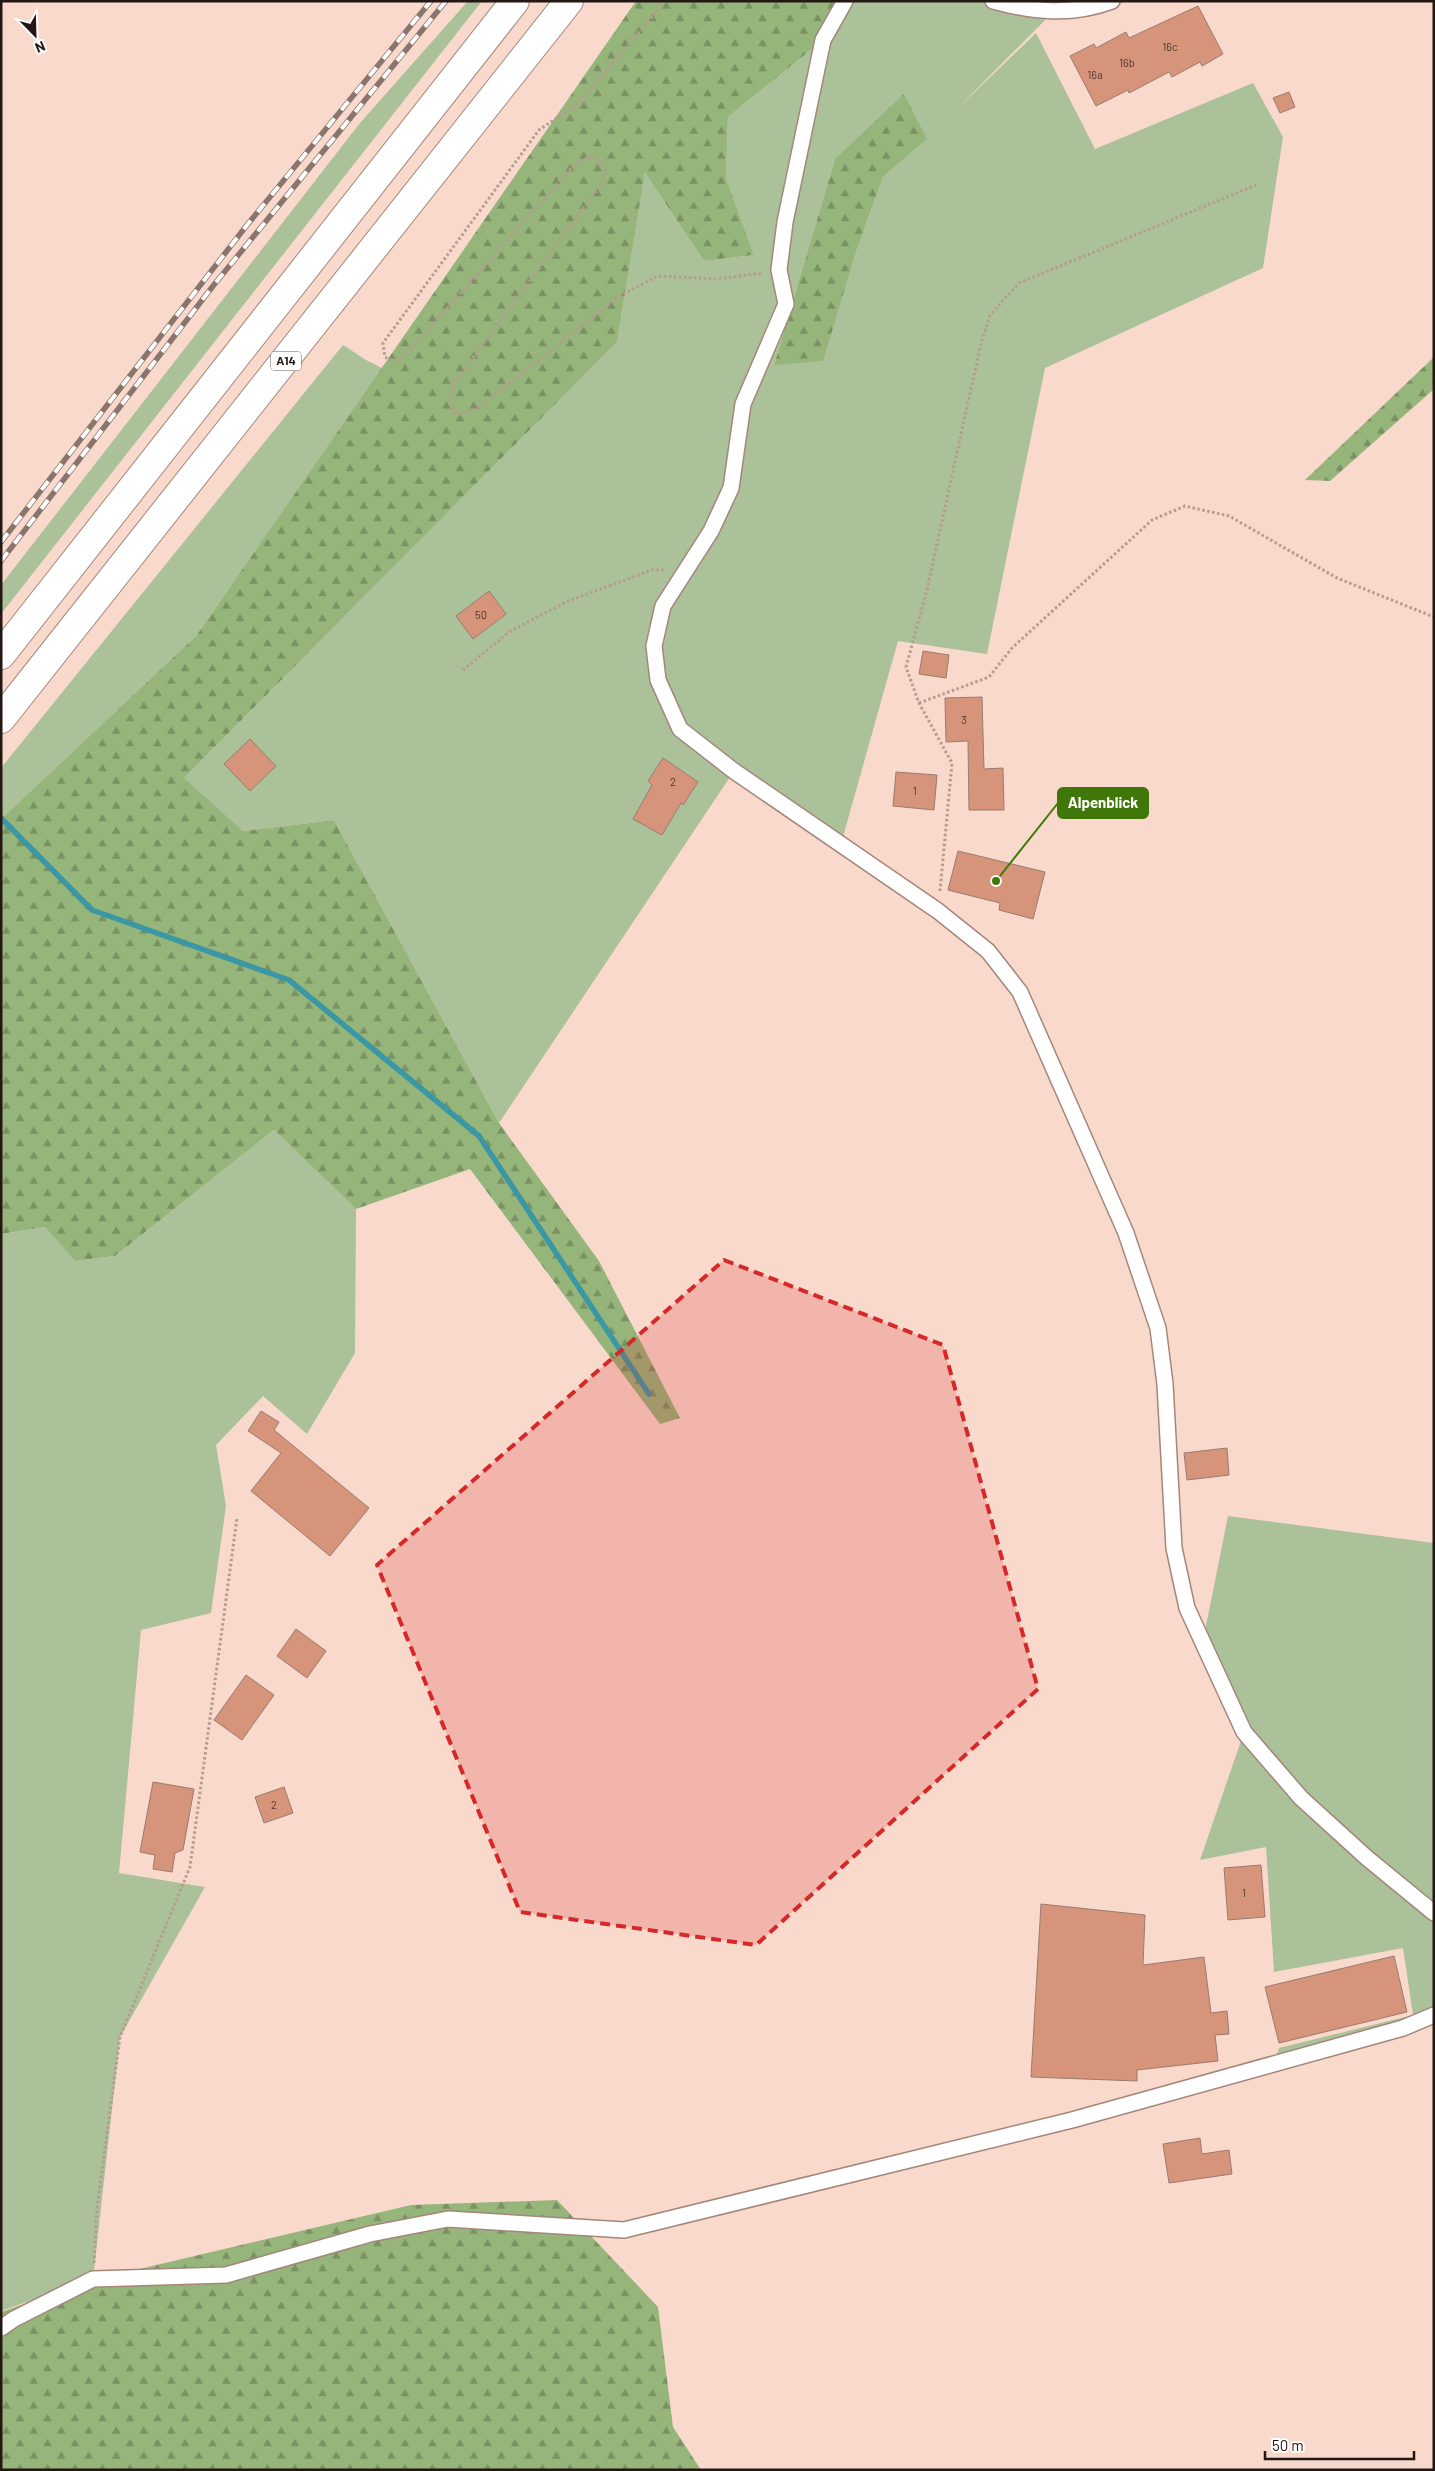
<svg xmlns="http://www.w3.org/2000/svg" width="1435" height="2471" viewBox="0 0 1435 2471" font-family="Barlow,sans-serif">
<defs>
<pattern id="forest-firs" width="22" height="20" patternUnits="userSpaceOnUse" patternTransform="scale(1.25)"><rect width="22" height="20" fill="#96b57b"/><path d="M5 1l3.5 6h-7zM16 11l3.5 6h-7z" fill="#7a9263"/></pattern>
</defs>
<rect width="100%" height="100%" fill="#f9d9cc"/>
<g fill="#abc199" fill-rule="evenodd">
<polygon points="468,1 482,1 1,614 1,585 360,123"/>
<path d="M845,1H993L1053,12L956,110L1036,33L1095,149L1253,83L1283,137L1263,268L1045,368L987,654L898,641L841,844L734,771L499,1123L334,820L243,831L183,779L617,342L645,171L704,261L754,255L726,178L728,117L823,40ZM927,139L883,177L854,258L774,365L835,159Z"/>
<polygon points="343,345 366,360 382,368 196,636 1,819 1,768"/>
<polygon points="274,1130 356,1209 355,1353 307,1434 263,1396 216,1445 226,1506 211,1613 141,1630 119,1873 205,1887 120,2037 93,2279 1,2311 1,1234 45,1227 75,1261 115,1256"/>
<polygon points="1228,1516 1434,1543 1434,2015 1273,2064 1279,2048 1413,2015 1403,1948 1274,1972 1266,1847 1200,1860 1244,1732 1203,1641"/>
</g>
<g fill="url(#forest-firs)">
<polygon points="636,1 845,1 823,40 728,117 726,178 754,255 704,261 645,172 617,342 184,778 243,831 334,820 499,1123 599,1261 680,1418 660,1424 470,1169 356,1209 274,1130 115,1256 75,1261 45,1227 1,1234 1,819 196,636"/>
<polygon points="904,94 927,139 883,177 854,258 823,361 774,365 835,159"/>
<polygon points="1434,357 1434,389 1330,481 1305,480"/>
<polygon points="557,2200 658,2307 673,2427 701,2470 1,2470 1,2312 97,2279 411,2205"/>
</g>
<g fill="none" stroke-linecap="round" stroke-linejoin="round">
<polyline stroke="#3b97a4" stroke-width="5.5" points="1,818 92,910 289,980 479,1136 649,1394"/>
</g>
<g fill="#d6947b" stroke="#997b70">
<polygon points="1198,6 1223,54 1202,66 1200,62 1172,77 1169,72 1129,93 1128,90 1096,106 1070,56 1094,44 1096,48 1126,32 1129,38"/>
<polygon points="1289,92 1295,107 1280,113 1273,98"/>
<polygon points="489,591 506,614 473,639 456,616"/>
<polygon points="923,651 949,655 946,678 919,674"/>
<polygon points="982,697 984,769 1003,768 1004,810 969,810 968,741 946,742 945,698"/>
<polygon points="250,739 276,766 250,791 224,764"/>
<polygon points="663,758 698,782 683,805 681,803 662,835 633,819 652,785 648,781"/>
<polygon points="896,772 937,775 934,810 893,806"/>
<polygon points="958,851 1045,872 1033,919 999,910 1000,903 948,890"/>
<polygon points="261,1411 279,1422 274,1430 369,1508 330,1556 251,1491 281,1453 248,1431"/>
<polygon points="1227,1448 1229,1475 1187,1480 1184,1453"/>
<polygon points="296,1629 326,1651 307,1678 277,1656"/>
<polygon points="246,1675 274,1695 242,1740 214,1720"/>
<polygon points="153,1782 194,1789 183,1850 175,1853 172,1872 153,1869 155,1855 140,1852"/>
<polygon points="284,1787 293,1813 264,1823 255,1797"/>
<polygon points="1261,1865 1265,1917 1228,1920 1224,1868"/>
<polygon points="1041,1904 1145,1915 1143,1965 1204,1957 1211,2013 1227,2011 1229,2034 1215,2035 1218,2061 1137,2070 1137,2081 1031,2077"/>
<polygon points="1394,1956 1407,2012 1279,2043 1265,1987"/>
<polygon points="1200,2138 1202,2154 1229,2150 1232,2174 1169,2183 1163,2144"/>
</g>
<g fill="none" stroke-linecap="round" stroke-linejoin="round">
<defs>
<g id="street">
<polyline points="845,1 823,40 785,222 779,270 786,304 743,404 731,488 711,531 663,606 654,646 658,680 680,729 734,771 938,911 988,951 1020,992 1126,1233 1158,1328 1165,1384 1174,1548 1187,1608 1244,1732 1301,1798 1367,1858 1434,1913"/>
<path d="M993,1C1034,12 1072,16 1112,1"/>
<polyline points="1,2328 14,2319 93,2279 226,2275 370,2234 448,2219 624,2230 1072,2120 1403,2028 1434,2015"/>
</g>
<g id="highway">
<polyline points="1,655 515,1"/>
<polyline points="1,719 569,1"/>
</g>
</defs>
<use href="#street" stroke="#a4867a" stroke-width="18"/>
<use href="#highway" stroke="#a4867a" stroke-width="30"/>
<g stroke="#b59b91" stroke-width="3" stroke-dasharray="2.5 2.5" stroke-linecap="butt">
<polyline points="665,1 579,103 539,130 383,343 385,357 393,361 402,359 576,163 590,156 600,162 605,170 602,183 455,382 449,400 456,414 477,409 619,296 658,276 717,279 762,273"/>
<polyline points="463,670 509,632 568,601 652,570 666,570"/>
<polyline points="919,703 989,677 1012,648 1152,520 1185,506 1229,516 1337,578 1434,617"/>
<polyline points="940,891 952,763 919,703 906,667 927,590 981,343 990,315 1019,283 1256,185"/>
<polyline points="94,2263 97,2208 120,2037 190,1867 237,1518"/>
</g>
<use href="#street" stroke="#fff" stroke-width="15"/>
<use href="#highway" stroke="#fff" stroke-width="28"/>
<defs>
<g id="rail">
<polyline points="1,542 247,225 431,1"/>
<polyline points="1,561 213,286 446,1"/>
</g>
</defs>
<use href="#rail" stroke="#8a756c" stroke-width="5.5"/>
<use href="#rail" stroke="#fff" stroke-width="4" stroke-dasharray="11" stroke-linecap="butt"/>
</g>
<path fill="#d62828" fill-opacity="0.2" stroke="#d62828" stroke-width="4" stroke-dasharray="10 6" stroke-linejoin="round" d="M724,1260L943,1345L1038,1689L756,1945L520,1912L377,1565Z"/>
<g text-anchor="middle" stroke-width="4.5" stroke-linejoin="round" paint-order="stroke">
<g font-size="11" fill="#4f362c">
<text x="1170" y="51">16c</text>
<text x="1127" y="67">16b</text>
<text x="1095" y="79">16a</text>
<text x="481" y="619">50</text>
<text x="964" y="724">3</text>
<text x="673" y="786">2</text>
<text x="915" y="795">1</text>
<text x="274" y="1809">2</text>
<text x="1244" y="1897">1</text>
</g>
<rect fill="#fff" stroke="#645d59" stroke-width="1" x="271" y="351.5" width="30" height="19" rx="4"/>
<g font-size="12" font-weight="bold" fill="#221712">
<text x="286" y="365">A14</text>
</g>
</g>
<path fill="none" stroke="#3f7709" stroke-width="2" d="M996 881L1058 803"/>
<circle fill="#3f7709" stroke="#fff" stroke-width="2" cx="996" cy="881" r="5"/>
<rect fill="#3f7709" stroke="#3f7709" stroke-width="2" x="1058" y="788" width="90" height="30" rx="5"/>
<g font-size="15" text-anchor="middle" font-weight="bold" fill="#fff">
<text x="1103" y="808">Alpenblick</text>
</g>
<rect width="1435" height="2471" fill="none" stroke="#221712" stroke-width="5"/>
<g transform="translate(35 35) rotate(157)" stroke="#ffffff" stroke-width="4" paint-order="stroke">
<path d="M0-4L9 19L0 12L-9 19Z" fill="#221712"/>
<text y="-8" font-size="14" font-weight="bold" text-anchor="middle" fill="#221712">N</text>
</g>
<path d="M1265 2451v8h149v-8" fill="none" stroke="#221712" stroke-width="2.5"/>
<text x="1272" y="2451" font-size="15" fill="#221712" stroke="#ffffff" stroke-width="4" paint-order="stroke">50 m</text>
</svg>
